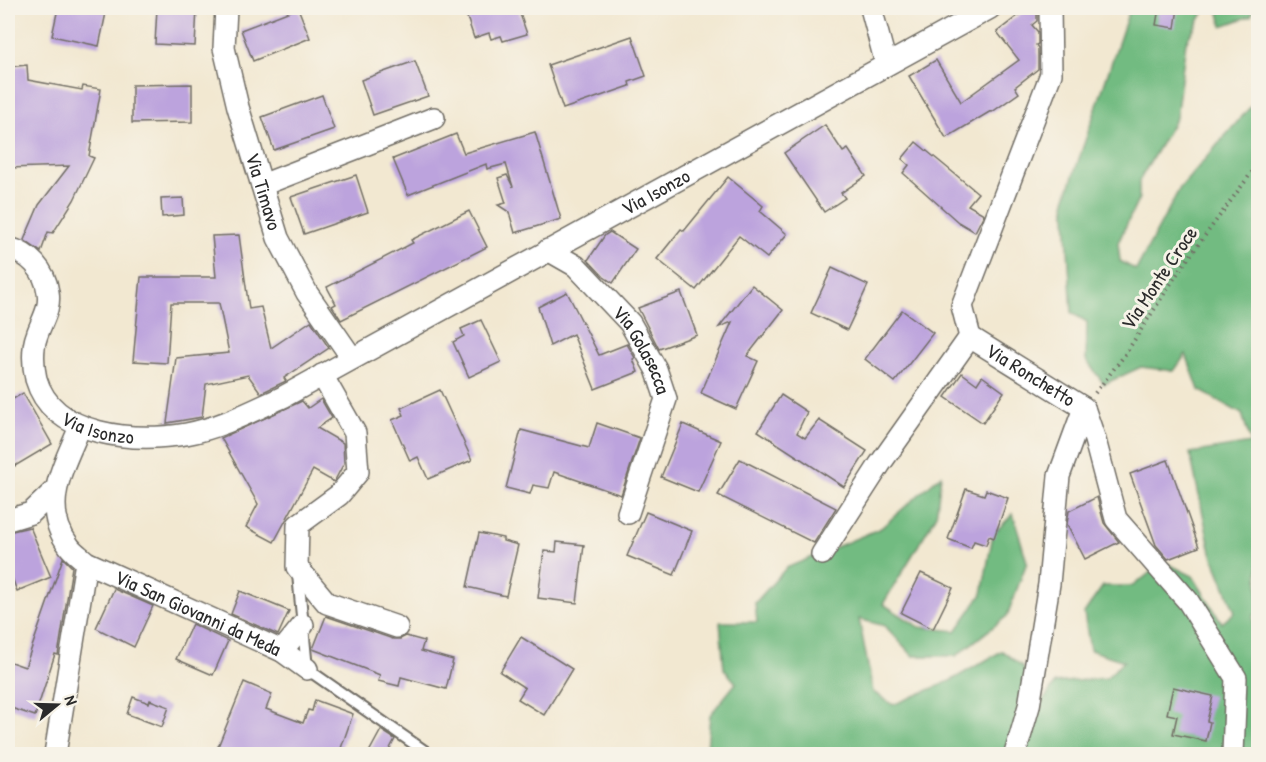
<svg xmlns="http://www.w3.org/2000/svg" width="1266" height="762" viewBox="0 0 1266 762" font-family="'Patrick Hand',sans-serif">
<rect width="100%" height="100%" fill="#f7f3e8"/>
<filter id="ink" filterUnits="userSpaceOnUse"><feTurbulence type="fractalNoise" baseFrequency=".0167" numOctaves="2"/><feDisplacementMap in="SourceGraphic" scale="12" xChannelSelector="R" yChannelSelector="G"/><feConvolveMatrix kernelMatrix="1 2 1 2 8 2 1 2 1" color-interpolation-filters="sRGB"/></filter>
<filter id="wash" filterUnits="userSpaceOnUse"><feTurbulence type="fractalNoise" baseFrequency=".008" numOctaves="4" result="noise"/><feDisplacementMap in="SourceGraphic" scale="24" xChannelSelector="R" yChannelSelector="G"/><feGaussianBlur stdDeviation="1.35" result="paint"/><feColorMatrix in="noise" values="0 0 0 0 0 0 0 0 0 0 0 0 0 0 0 0 0 1.4 0 .05"/><feComposite in="paint" operator="in"/></filter>
<g filter="url(#wash)">
<rect width="100%" height="100%" fill="#f2e8d1"/>
<g fill="#72bb81" stroke="#4e7356" stroke-width="1.5">
<polygon points="1136,8 1206,8 1186,42 1176,118 1139,181 1139,198 1118,243 1120,261 1136,270 1180,188 1258,98 1258,612 1253,616 1258,754 691,754 707,749 710,715 736,683 724,669 720,622 757,622 755,603 786,568 881,528 941,475 936,516 883,604 919,627 956,631 982,594 993,534 1013,514 1027,562 1007,616 956,656 913,656 885,626 859,619 873,692 893,705 950,681 1002,651 1023,667 1043,701 1055,683 1106,678 1124,661 1090,650 1084,613 1103,586 1133,586 1164,562 1193,576 1222,623 1235,612 1211,552 1190,453 1251,443 1242,414 1199,390 1186,354 1174,371 1141,367 1104,384 1086,360 1087,322 1072,313 1065,200 1128,14"/>
<polygon points="1218,8 1254,8 1251,16 1222,26"/>
</g>
<g id="blocks">
<g fill="#bca3dd">
<polygon points="58,8 107,8 99,46 52,36"/>
<polygon points="157,8 197,8 195,46 155,44"/>
<polygon points="298,8 310,38 253,61 241,30"/>
<polygon points="464,8 518,8 527,34 503,41 501,36 491,39 489,33 474,38"/>
<polygon points="1028,8 1037,8 1037,21 1032,25 1038,32 1038,44 1036,45 1038,48 1038,69 1015,87 1019,93 992,112 991,111 946,138 909,76 936,60 961,102 1019,60 997,32"/>
<polygon points="1159,8 1178,8 1175,28 1156,25"/>
<polygon points="632,36 646,76 629,82 630,86 563,109 548,65"/>
<polygon points="415,61 428,96 373,115 361,80"/>
<polygon points="27,65 28,80 82,90 83,86 101,89 89,156 94,158 74,200 53,233 48,232 41,252 24,240 39,205 69,166 8,168 8,67"/>
<polygon points="192,84 192,122 132,123 132,85"/>
<polygon points="322,95 334,129 274,150 262,117"/>
<polygon points="825,125 843,152 848,149 866,176 841,193 845,198 824,212 784,153"/>
<polygon points="535,132 561,219 515,233 509,212 498,205 506,203 498,178 507,175 513,187 506,164 487,169 486,164 408,195 393,159 456,134 464,153"/>
<polygon points="916,142 978,193 968,205 984,214 975,232 958,222 903,173 909,165 902,159"/>
<polygon points="356,175 368,212 304,234 291,197"/>
<polygon points="728,177 763,206 760,211 787,234 767,258 739,236 696,290 657,259 681,229 684,231"/>
<polygon points="183,198 184,215 162,217 161,199"/>
<polygon points="469,211 487,247 341,320 332,306 336,304 327,287 413,243 411,240"/>
<polygon points="610,232 636,249 613,283 604,277 588,260 605,235"/>
<polygon points="239,235 249,309 261,307 271,348 311,321 329,348 284,378 286,381 261,393 248,375 206,384 202,417 167,423 176,358 229,353 219,303 171,303 167,363 133,361 141,277 216,277 212,236"/>
<polygon points="832,268 868,285 847,330 811,313"/>
<polygon points="752,285 783,310 747,356 758,361 736,409 701,393 732,322 719,327"/>
<polygon points="567,292 599,355 627,344 635,358 633,359 638,372 595,389 573,334 550,346 538,307"/>
<polygon points="681,292 697,335 659,349 638,308"/>
<polygon points="902,310 933,333 895,382 865,359"/>
<polygon points="481,320 501,362 469,377 453,342 464,336 461,329"/>
<polygon points="962,373 977,384 982,376 1004,392 983,423 945,397"/>
<polygon points="440,390 472,460 428,479 418,457 410,461 392,420 404,415 401,408"/>
<polygon points="23,393 52,444 15,466 8,452 8,402"/>
<polygon points="781,395 807,412 797,433 805,438 819,420 867,451 844,487 758,431"/>
<polygon points="321,399 332,418 317,428 343,443 344,463 334,482 313,470 274,542 246,527 258,504 221,438 302,401 308,408"/>
<polygon points="597,423 640,438 621,495 554,472 549,488 533,485 530,494 506,488 521,430 589,448"/>
<polygon points="683,424 721,441 698,492 661,477"/>
<polygon points="740,459 836,508 814,543 718,495"/>
<polygon points="1168,460 1199,547 1168,559 1156,545 1130,474"/>
<polygon points="966,489 984,495 986,490 1008,498 994,538 989,536 986,545 974,541 971,548 948,539"/>
<polygon points="1097,497 1104,523 1119,542 1085,559 1067,524 1069,511"/>
<polygon points="646,512 692,531 674,575 627,556"/>
<polygon points="30,527 51,577 17,591 8,567 8,532"/>
<polygon points="479,533 503,538 503,541 518,545 506,596 467,587"/>
<polygon points="557,542 584,545 577,603 538,598 544,551 556,552"/>
<polygon points="63,558 72,567 58,655 55,654 35,716 8,707 8,661 25,667"/>
<polygon points="921,573 953,588 933,629 901,613"/>
<polygon points="114,589 153,606 134,647 96,628"/>
<polygon points="240,591 289,611 278,635 231,614"/>
<polygon points="326,616 393,639 400,639 406,636 424,641 421,651 453,660 446,689 401,677 399,686 378,681 380,675 313,649"/>
<polygon points="192,624 228,641 213,675 176,659"/>
<polygon points="521,637 572,669 544,715 518,699 525,688 500,672"/>
<polygon points="244,682 272,694 266,709 303,723 308,710 312,711 315,700 353,714 339,754 215,754"/>
<polygon points="1173,687 1213,696 1207,721 1210,722 1206,741 1173,734 1177,716 1167,714"/>
<polygon points="133,697 149,703 150,700 169,707 162,727 127,714"/>
<polygon points="381,730 395,739 387,754 368,754"/>
</g>
</g>
</g>
<g filter="url(#ink)">
<use href="#blocks" fill-opacity="0" stroke="#716d65" stroke-width="1.5"/>
<g fill="none" stroke-linecap="round" stroke-linejoin="round">
<defs>
<polyline id="lane" points="298,574 307,669 426,752"/>
<g id="street">
<path id="s1" d="M226,8L224,48L238,107L278,238L307,293L352,358"/>
<polyline points="871,8 886,64"/>
<path id="s2" d="M1050,8L1051,74L962,306L970,337L1084,408L1095,440L1116,519L1188,601L1236,678L1233,754"/>
<polyline points="262,185 434,118"/>
<path id="s3" d="M8,248C29,253 45,270 48,292C51,308 42,320 37,335C32,348 33,366 36,379C53,438 136,442 186,434C220,428 252,411 283,397L990,8"/>
<path id="s4" d="M548,250L576,266L630,323L656,369L666,399L628,513"/>
<polyline points="322,375 355,433 358,472 339,495 298,525 297,567 327,603 397,627"/>
<path id="s5" d="M80,427C64,466 39,506 69,546C73,552 81,557 86,562L282,651L307,669"/>
<polyline points="8,520 31,513 55,490"/>
<polyline points="822,554 880,464 970,337"/>
<polyline points="282,651 303,625"/>
<polyline points="55,754 86,562"/>
<polyline points="1015,754 1029,706 1049,584 1059,476 1084,408"/>
</g>
</defs>
<use href="#lane" stroke="#716d65" stroke-width="14"/>
<use href="#street" stroke="#716d65" stroke-width="24"/>
<polyline stroke="#716d65" stroke-width="4" stroke-dasharray="1.5 4.5" stroke-linecap="butt" points="1095,393 1124,356 1181,268 1258,164"/>
<use href="#lane" stroke="#fff" stroke-width="10"/>
<use href="#street" stroke="#fff" stroke-width="21"/>
</g>
</g>
<g text-anchor="middle" stroke-width="6" stroke-linejoin="round" paint-order="stroke">
<g font-size="20" fill="#2b2b2b" stroke="#f7f3e8">
<text dy="7" stroke="none"><textPath href="#s3" startOffset="856">Via Isonzo</textPath></text>
<text dy="7" stroke="none"><textPath href="#s1" startOffset="189">Via Timavo</textPath></text>
<text transform="translate(1159 278) rotate(-56)" y="7">Via Monte Croce</text>
<text dy="7" stroke="none"><textPath href="#s4" startOffset="140">Via Golasecca</textPath></text>
<text dy="7" stroke="none"><textPath href="#s2" startOffset="418">Via Ronchetto</textPath></text>
<text dy="7" stroke="none"><textPath href="#s3" startOffset="237">Via Isonzo</textPath></text>
<text dy="7" stroke="none"><textPath href="#s5" startOffset="273">Via San Giovanni da Meda</textPath></text>
</g>
</g>
<rect width="1266" height="762" fill="none" stroke="#f7f3e8" stroke-width="30"/>
<g transform="translate(57 705) rotate(71)" stroke="#f7f3e8" stroke-width="4.5" paint-order="stroke">
<path d="M0-4.5L10 22L0 15L-10 22Z" fill="#2b2b2b"/>
<text y="-9" font-size="16" font-weight="bold" text-anchor="middle" fill="#2b2b2b">N</text>
</g>
</svg>
